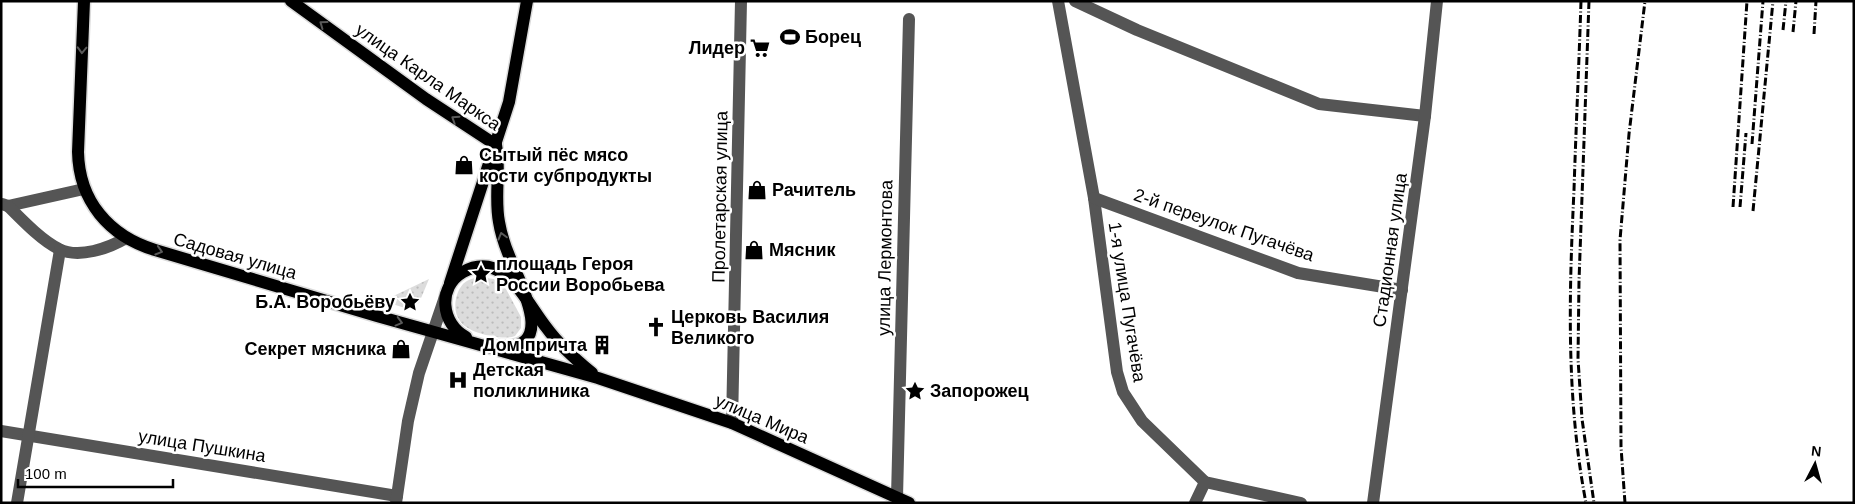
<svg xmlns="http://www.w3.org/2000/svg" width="1855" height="504" viewBox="0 0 1855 504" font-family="Helvetica,sans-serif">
<defs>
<pattern id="grass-dots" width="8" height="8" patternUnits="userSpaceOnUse" patternTransform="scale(1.25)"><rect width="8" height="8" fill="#dcdcdc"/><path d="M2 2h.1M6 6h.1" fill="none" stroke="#bbb" stroke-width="1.8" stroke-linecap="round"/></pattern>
</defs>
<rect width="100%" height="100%" fill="#fff"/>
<g fill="url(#grass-dots)">
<path d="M477,277L494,279L506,289L521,317V328L515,336C502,341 467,333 460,321C452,311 455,293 463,284C467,280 472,279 477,277Z"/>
<polygon points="429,279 419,303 405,308 383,301"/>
</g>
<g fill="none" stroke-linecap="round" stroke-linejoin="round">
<defs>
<g id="major">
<path d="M84,1L78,152C79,201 109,236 155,250L377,316L598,378L732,423L909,503"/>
<polyline points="291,1 426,99 496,145"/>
<path d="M496,145C501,170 494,196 499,222C501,235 505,246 510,258C520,284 558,351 500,346"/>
<polyline points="450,283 509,102 527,1"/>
<path d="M466,337C441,324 437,287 463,272C504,249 526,302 546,327C559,345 575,359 592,373"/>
</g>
</defs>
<use href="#major" stroke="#dbdbdb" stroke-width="15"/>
<g stroke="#555" stroke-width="12">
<polyline points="1058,1 1094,198 1117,372 1123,392 1142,421 1205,482 1301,503"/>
<polyline points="1075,1 1137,30 1319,104 1425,116"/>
<polyline points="1094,198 1298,273 1402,290"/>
<polyline points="2,204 8,206 84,189"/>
<path d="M8,206C22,220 42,241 59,249C79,259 109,248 126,238"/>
<polyline points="732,423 741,1"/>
<polyline points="1,431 397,496"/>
<polyline points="897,497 909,19"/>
<polyline points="17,503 60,250"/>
<polyline points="396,503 408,421 419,373 446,294"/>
<polyline points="1195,503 1205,482"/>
<polyline points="1373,503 1425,116 1437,1"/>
</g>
<use href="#major" stroke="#000" stroke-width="12"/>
<g stroke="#000" stroke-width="3" stroke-dasharray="8 2.5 1 2.5" stroke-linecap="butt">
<path d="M1581,1C1579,64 1576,127 1574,190C1569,295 1566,399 1586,503"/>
<polyline points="1589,1 1579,281 1578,359 1582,419 1594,503"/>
<polyline points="1783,30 1786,1"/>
<polyline points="1793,32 1796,1"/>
<polyline points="1814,34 1816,1"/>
<polyline points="1752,144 1763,1"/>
<polyline points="1733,207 1747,1"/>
<polyline points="1740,207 1746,133"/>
<polyline points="1753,211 1773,1"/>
<polyline points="1625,503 1621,447 1620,240 1629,134 1645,1"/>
</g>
</g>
<defs><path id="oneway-chevron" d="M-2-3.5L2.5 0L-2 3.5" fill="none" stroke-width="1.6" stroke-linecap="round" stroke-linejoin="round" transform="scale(1.25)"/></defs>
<g stroke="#595959">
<use href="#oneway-chevron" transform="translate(323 24) rotate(-144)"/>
<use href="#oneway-chevron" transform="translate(82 50) rotate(92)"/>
<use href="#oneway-chevron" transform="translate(455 119) rotate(-147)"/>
<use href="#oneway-chevron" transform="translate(502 236) rotate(-105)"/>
<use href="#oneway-chevron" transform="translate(159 251) rotate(17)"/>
<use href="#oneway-chevron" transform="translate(399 322) rotate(15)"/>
</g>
<defs>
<symbol id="stadium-bare" viewBox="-9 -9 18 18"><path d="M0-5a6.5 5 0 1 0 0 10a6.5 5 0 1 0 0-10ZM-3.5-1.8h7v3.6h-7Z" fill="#000" stroke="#fff" stroke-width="2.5" paint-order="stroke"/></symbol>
<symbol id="supermarket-bare" viewBox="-9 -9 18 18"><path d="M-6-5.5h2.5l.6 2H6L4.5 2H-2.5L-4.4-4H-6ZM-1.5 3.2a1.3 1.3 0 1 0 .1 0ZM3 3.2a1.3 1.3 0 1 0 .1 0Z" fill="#000" stroke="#fff" stroke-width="2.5" paint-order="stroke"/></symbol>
<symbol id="shop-bare" viewBox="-9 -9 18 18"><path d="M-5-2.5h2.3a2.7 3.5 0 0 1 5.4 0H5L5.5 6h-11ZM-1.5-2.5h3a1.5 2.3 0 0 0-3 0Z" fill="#000" stroke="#fff" stroke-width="2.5" paint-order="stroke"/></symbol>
<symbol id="sight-bare" viewBox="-9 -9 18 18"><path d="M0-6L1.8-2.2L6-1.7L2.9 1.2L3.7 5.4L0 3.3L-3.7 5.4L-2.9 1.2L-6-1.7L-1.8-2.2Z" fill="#000" stroke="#fff" stroke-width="2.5" paint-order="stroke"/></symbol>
<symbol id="church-bare" viewBox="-9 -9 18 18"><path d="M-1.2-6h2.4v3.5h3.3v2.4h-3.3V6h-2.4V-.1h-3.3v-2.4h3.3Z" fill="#000" stroke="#fff" stroke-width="2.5" paint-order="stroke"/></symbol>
<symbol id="building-bare" viewBox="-9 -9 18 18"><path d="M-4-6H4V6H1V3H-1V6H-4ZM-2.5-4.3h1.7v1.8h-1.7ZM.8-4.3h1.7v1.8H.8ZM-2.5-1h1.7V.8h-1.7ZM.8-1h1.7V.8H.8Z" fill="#000" stroke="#fff" stroke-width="2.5" paint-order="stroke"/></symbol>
<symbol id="hospital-bare" viewBox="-9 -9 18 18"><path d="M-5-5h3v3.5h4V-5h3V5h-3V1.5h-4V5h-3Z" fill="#000" stroke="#fff" stroke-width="2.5" paint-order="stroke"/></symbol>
</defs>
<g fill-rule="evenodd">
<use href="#stadium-bare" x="776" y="23" width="28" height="28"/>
<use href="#supermarket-bare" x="746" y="34" width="28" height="28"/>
<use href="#shop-bare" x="450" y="151" width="28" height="28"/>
<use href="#shop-bare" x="743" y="176" width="28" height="28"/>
<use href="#shop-bare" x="740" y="236" width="28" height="28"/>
<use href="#sight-bare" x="467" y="260" width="28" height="28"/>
<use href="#sight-bare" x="396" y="288" width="28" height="28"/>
<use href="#church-bare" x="642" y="313" width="28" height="28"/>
<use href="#building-bare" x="588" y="331" width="28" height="28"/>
<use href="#shop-bare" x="387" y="335" width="28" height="28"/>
<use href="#hospital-bare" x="444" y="366" width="28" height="28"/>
<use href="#sight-bare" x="901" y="377" width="28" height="28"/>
</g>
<g text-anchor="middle" stroke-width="5" stroke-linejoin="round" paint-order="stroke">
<g font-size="18" font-weight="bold" fill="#000" stroke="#fff" text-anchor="start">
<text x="805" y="43">Борец</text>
<text x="745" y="54" text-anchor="end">Лидер</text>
<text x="479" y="161">Сытый пёс мясо<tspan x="479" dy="21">кости субпродукты</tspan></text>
<text x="772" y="196">Рачитель</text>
<text x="769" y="256">Мясник</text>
<text x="496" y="270">площадь Героя<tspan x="496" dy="21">России Воробьева</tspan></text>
<text x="395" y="308" text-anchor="end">Б.А. Воробьёву</text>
<text x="671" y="323">Церковь Василия<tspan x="671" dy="21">Великого</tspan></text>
<text x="587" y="351" text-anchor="end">Дом причта</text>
<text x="386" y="355" text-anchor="end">Секрет мясника</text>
<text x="473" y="376">Детская<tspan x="473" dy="21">поликлиника</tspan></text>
<text x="930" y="397">Запорожец</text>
</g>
<g font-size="18" fill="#000" stroke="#fff">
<text transform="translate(428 77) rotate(35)" y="6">улица Карла Маркса</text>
<text transform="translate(720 197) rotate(-89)" y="6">Пролетарская улица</text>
<text transform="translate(1224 225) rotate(19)" y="6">2-й переулок Пугачёва</text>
<text transform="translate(1390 250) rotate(-82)" y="6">Стадионная улица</text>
<text transform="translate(235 256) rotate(16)" y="6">Садовая улица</text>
<text transform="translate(885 258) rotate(-89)" y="6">улица Лермонтова</text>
<text transform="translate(1127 302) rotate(81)" y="6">1-я улица Пугачёва</text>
<text transform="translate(762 419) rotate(23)" y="6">улица Мира</text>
<text transform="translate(202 446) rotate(9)" y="6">улица Пушкина</text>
</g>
</g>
<rect width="1855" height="504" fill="none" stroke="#000000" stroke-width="5"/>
<g transform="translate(1815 464) rotate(6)" stroke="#ffffff" stroke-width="4" paint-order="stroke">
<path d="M0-4L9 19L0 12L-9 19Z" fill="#000000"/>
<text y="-8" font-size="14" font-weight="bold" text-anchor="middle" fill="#000000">N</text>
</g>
<path d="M18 479v8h155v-8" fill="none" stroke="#000000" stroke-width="2.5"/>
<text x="25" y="479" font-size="15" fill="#000000" stroke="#ffffff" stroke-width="4" paint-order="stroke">100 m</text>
</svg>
